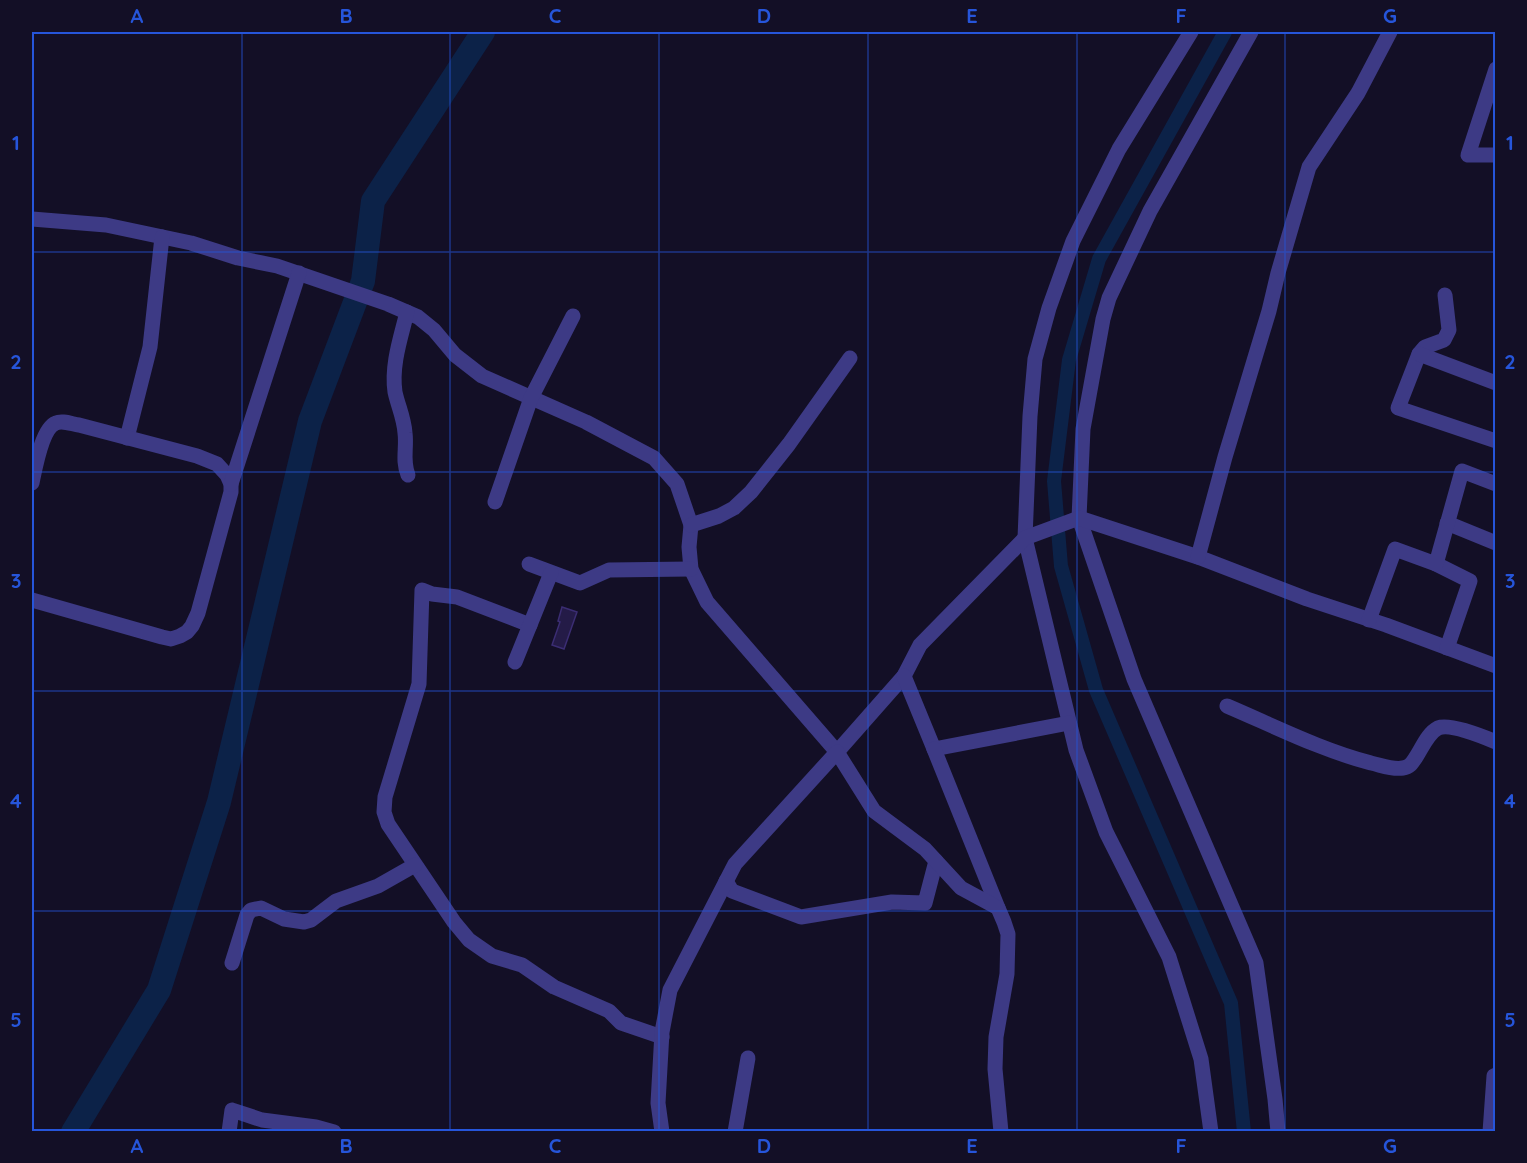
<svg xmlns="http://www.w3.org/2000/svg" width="1527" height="1163" viewBox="0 0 1527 1163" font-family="Quicksand,sans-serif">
<rect width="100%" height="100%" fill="#130f26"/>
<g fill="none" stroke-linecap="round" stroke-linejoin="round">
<polyline stroke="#0c2248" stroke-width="14" points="1225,32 1099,259 1069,360 1054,481 1061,566 1096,690 1231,1003 1244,1132"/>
<polyline stroke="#0c2248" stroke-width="24" points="73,1132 159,990 219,802 310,421 363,281 373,201 483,32"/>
</g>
<polygon fill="#241b47" stroke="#3b2d73" stroke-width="1.5" points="562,607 577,612 564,649 552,645 560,622 558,621"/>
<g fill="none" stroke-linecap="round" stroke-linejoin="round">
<g stroke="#3d3a85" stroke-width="15">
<polyline points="1191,32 1119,149 1073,241 1049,308 1035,359 1030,416 1025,538 1076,750 1106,832 1169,957 1201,1059 1211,1132"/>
<polyline points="1251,32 1150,211 1109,298 1103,319 1083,429 1079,518 1134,679 1256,963 1275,1099 1278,1132"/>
<polyline points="1496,69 1468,155 1496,155"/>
<polyline points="32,219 106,225 191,243 238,258 277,266 388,304 418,317 434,330 455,355 482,376 586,422 654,458 677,484 691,525 689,547 691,569 707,602 837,752 904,676 920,645 1025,538 1079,518 1198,557 1307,599 1386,625 1496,666"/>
<polyline points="1445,295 1449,330 1444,340 1425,347 1419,354 1398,408 1496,441"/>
<path d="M407,312C401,337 391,365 395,392C398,406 404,418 405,433C407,448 402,460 408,475"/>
<polyline points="1419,354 1496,383"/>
<polyline points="127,438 150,347 162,237"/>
<path d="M32,483C35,469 42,428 56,423C62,420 72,424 79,425L197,456L217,464L227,475L231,484V492L198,613L192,626L187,632L180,636L171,639L162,637L32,600"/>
<polyline points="231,484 299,273"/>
<polyline points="495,502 531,398 573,316"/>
<polyline points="1447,523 1496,543"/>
<polyline points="691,525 719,516 734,508 751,492 789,444 850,358"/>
<polyline points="1198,557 1225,457 1269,311 1278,273 1309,167 1358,93 1390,32"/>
<polyline points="529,564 580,583 609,570 691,569"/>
<polyline points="1436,564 1470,581 1447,648"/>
<polyline points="1369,620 1395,549 1436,564 1462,471 1496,484"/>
<polyline points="530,625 457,597 432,594 422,590 419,684 385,797 384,812 388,824 454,922 469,940 492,956 522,965 554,987 609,1011 621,1023 662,1037"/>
<polyline points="515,662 551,573"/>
<polyline points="904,676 934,749 1069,723"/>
<path d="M1227,706C1274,726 1321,750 1371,763C1381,765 1392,770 1403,768C1410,767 1412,763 1416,757C1422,748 1428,733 1438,728C1450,723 1484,737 1496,742"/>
<polyline points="934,749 998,908"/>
<polyline points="726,881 732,891 801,917 892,902 925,903 936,861"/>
<polyline points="232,963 247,915 251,910 261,908 284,919 304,922 311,920 336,901 378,886 415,865"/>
<polyline points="229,1132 232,1110 262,1120 316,1127 334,1132"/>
<polyline points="662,1132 658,1103 662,1032 670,990 735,864 837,752 874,811 925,849 961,888 998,908 1004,922 1008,934 1007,974 996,1037 995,1069 1001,1132"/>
<polyline points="735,1132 748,1058"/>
<polyline points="1490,1132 1494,1076 1496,1075"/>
</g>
</g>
<path fill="none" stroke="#2655da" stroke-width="1.5" stroke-opacity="0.55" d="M242,32V1132M450,32V1132M659,32V1132M868,32V1132M1077,32V1132M1285,32V1132M32,252H1496M32,472H1496M32,691H1496M32,911H1496"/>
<rect width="1527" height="1163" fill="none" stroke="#130f26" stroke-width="66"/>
<rect x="33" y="33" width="1461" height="1097" fill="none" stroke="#2655da" stroke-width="2"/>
<g font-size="20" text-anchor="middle" font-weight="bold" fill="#2655da">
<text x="137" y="23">A</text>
<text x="346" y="23">B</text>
<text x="555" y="23">C</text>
<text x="764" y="23">D</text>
<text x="972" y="23">E</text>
<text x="1181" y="23">F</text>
<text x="1390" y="23">G</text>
<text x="16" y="150">1</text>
<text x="1510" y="150">1</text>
<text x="16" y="369">2</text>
<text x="1510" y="369">2</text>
<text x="16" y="588">3</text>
<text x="1510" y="588">3</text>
<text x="16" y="808">4</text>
<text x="1510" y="808">4</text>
<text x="16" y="1027">5</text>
<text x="1510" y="1027">5</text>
<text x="137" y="1153">A</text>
<text x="346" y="1153">B</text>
<text x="555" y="1153">C</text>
<text x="764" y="1153">D</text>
<text x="972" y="1153">E</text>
<text x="1181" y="1153">F</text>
<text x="1390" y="1153">G</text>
</g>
</svg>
